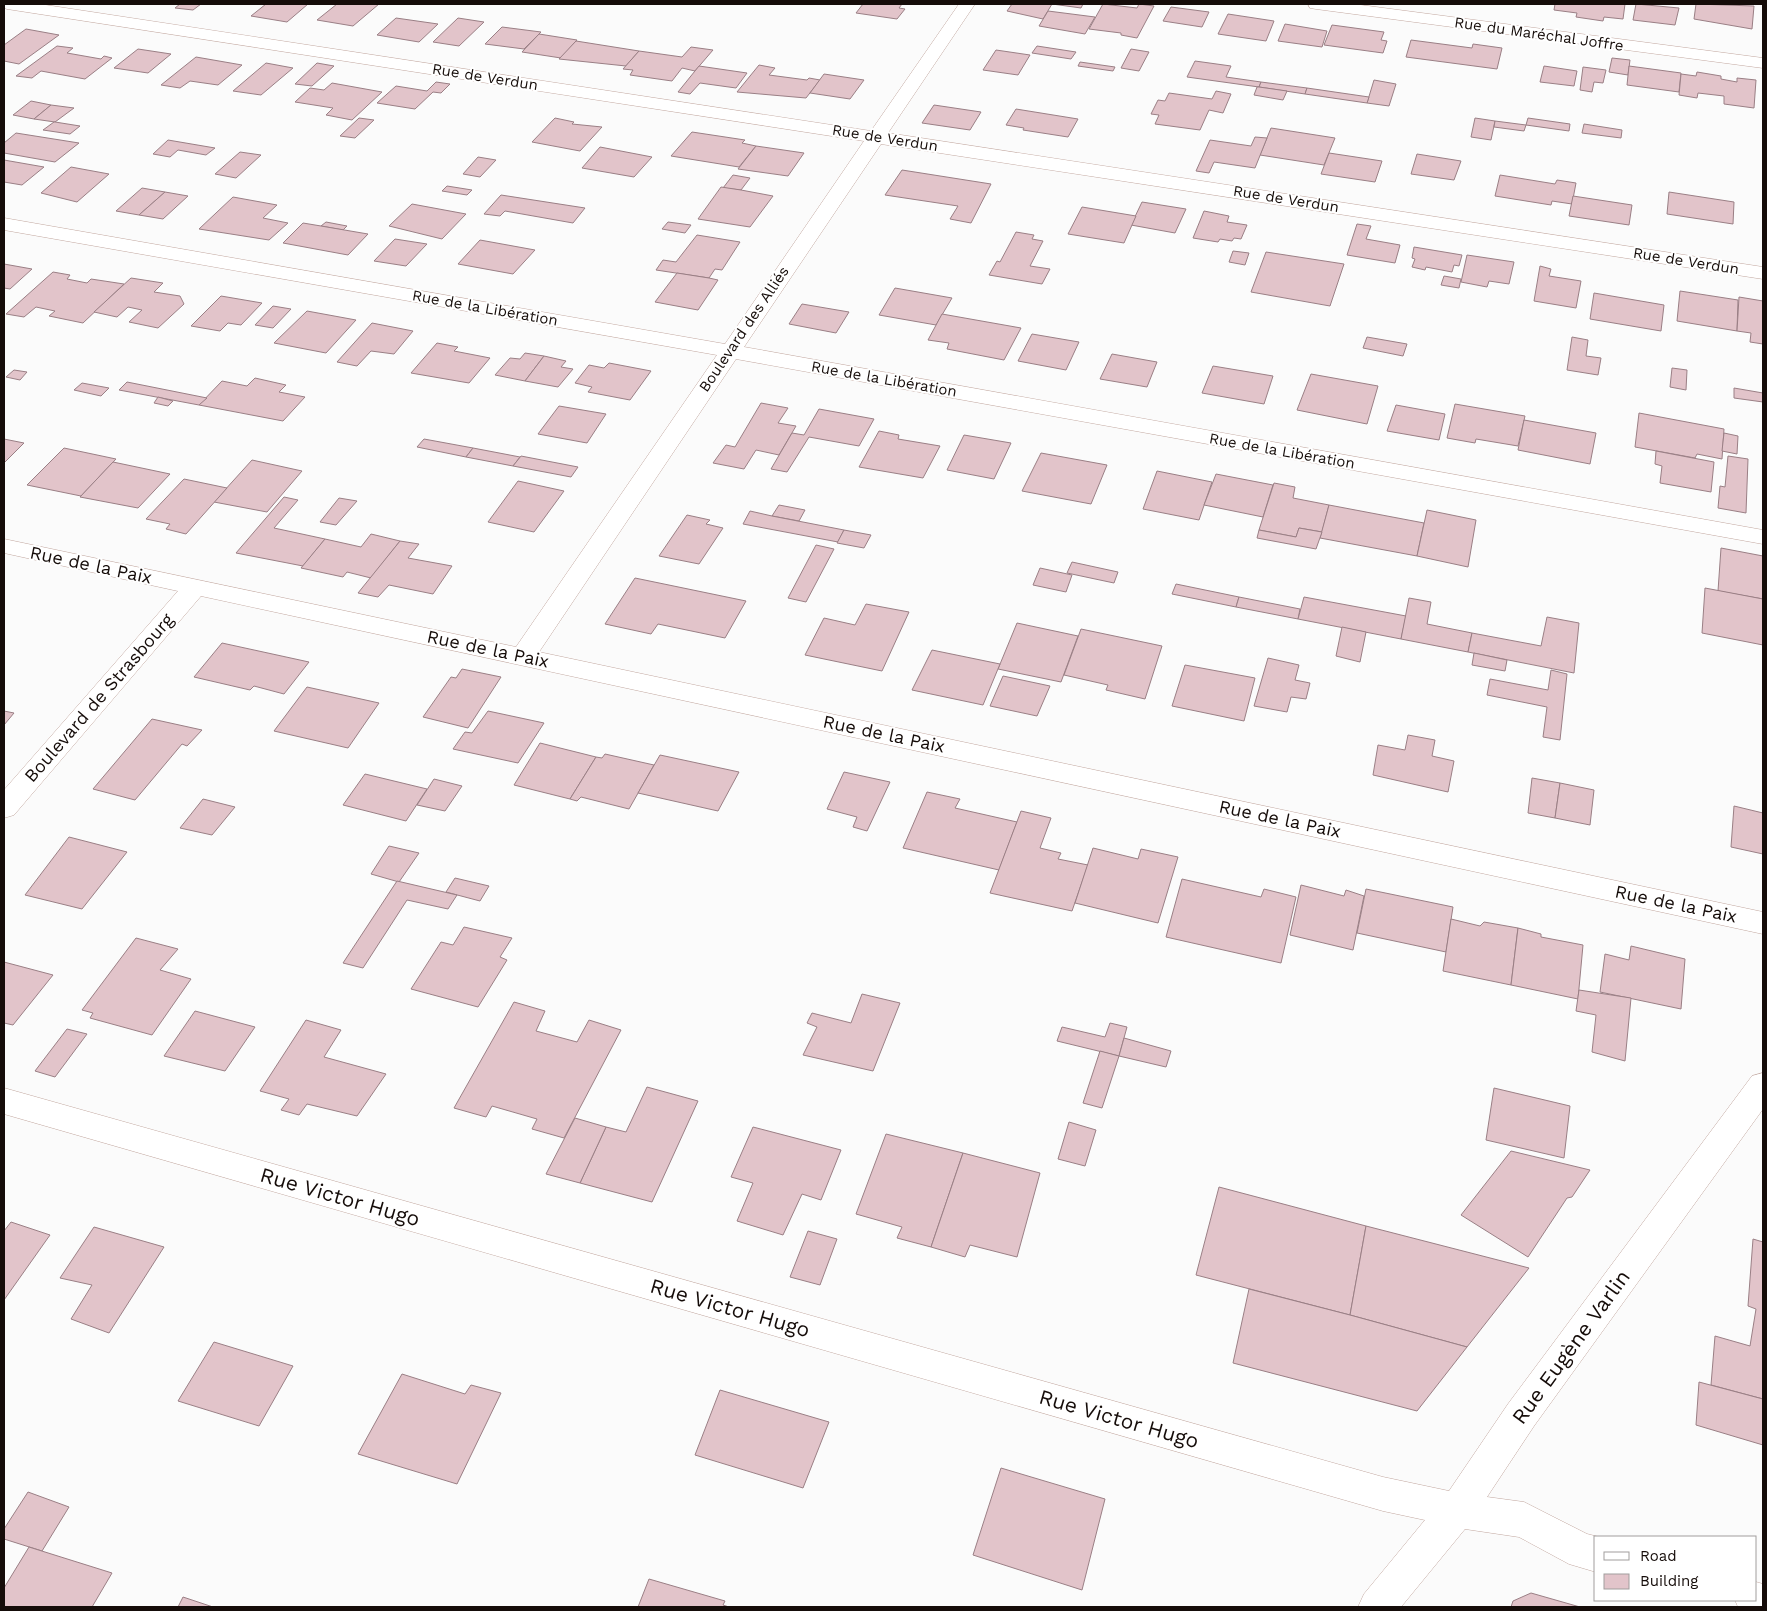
<svg xmlns="http://www.w3.org/2000/svg" width="1767" height="1611" viewBox="0 0 1767 1611" font-family="'Work Sans',sans-serif">
<rect width="100%" height="100%" fill="#fbfbfb"/>
<g fill="#e2c4ca" stroke="#9a7f85">
<polygon points="180,4 201,4 193,10 175,8"/>
<polygon points="266,4 308,4 287,22 251,16"/>
<polygon points="337,4 379,4 353,26 317,20"/>
<polygon points="863,4 902,4 899,8 905,9 897,19 856,13"/>
<polygon points="1012,4 1052,4 1043,19 1007,11"/>
<polygon points="1052,4 1083,4 1081,8"/>
<polygon points="1103,4 1137,8 1139,4 1154,6 1137,38 1121,35 1121,33 1089,29"/>
<polygon points="1555,4 1625,4 1623,19 1604,17 1603,21 1576,17 1577,13 1554,10"/>
<polygon points="1636,4 1679,8 1675,25 1633,20"/>
<polygon points="1696,4 1754,6 1752,29 1694,19"/>
<polygon points="1171,7 1209,12 1202,27 1163,21"/>
<polygon points="1048,11 1095,17 1085,34 1039,26"/>
<polygon points="1228,14 1274,21 1266,41 1218,34"/>
<polygon points="396,18 438,24 419,42 377,35"/>
<polygon points="458,18 484,22 459,46 433,42"/>
<polygon points="1285,24 1327,31 1322,47 1278,41"/>
<polygon points="1332,25 1384,32 1381,40 1387,41 1383,53 1324,45"/>
<polygon points="502,27 541,32 524,49 485,44"/>
<polygon points="26,29 59,35 19,64 4,61 4,45"/>
<polygon points="539,34 577,40 561,58 522,52"/>
<polygon points="1411,40 1472,48 1473,44 1502,48 1497,69 1406,57"/>
<polygon points="576,41 639,51 626,66 559,59"/>
<polygon points="57,46 73,48 67,53 101,59 104,56 112,58 85,79 41,71 32,78 16,76"/>
<polygon points="1037,46 1076,52 1071,59 1032,53"/>
<polygon points="691,47 713,50 695,71 682,68 672,81 630,75 633,70 623,69 639,51 682,57"/>
<polygon points="138,49 171,54 148,73 114,68"/>
<polygon points="1131,49 1149,52 1139,71 1121,68"/>
<polygon points="996,50 1030,55 1018,75 983,70"/>
<polygon points="196,57 242,65 218,85 190,81 180,88 161,85"/>
<polygon points="1612,58 1630,60 1628,75 1609,72"/>
<polygon points="1195,61 1231,66 1226,77 1261,82 1259,87 1187,77"/>
<polygon points="1080,62 1115,67 1113,71 1078,66"/>
<polygon points="266,63 293,68 261,95 233,91"/>
<polygon points="317,63 334,66 312,86 295,84"/>
<polygon points="759,65 775,68 769,75 807,80 809,78 820,80 806,98 737,92"/>
<polygon points="699,66 747,73 736,88 700,83 690,94 678,92"/>
<polygon points="1544,66 1577,71 1574,86 1540,82"/>
<polygon points="1629,66 1681,73 1679,92 1627,85"/>
<polygon points="1583,67 1606,70 1603,83 1594,82 1592,92 1580,90"/>
<polygon points="1697,72 1721,76 1721,79 1737,82 1737,78 1756,80 1754,108 1724,104 1724,96 1698,93 1697,98 1679,95 1681,74 1696,76"/>
<polygon points="824,74 864,80 850,99 810,93"/>
<polygon points="1374,80 1396,84 1389,106 1367,103"/>
<polygon points="436,82 450,84 441,93 433,92 415,109 377,103 396,86 427,91"/>
<polygon points="1261,82 1307,88 1305,94 1259,87"/>
<polygon points="332,83 382,92 352,120 326,115 333,108 295,102 310,88 324,90"/>
<polygon points="1257,87 1259,87 1287,91 1283,100 1254,95"/>
<polygon points="1307,88 1369,97 1367,103 1305,94"/>
<polygon points="1216,91 1231,94 1223,113 1209,110 1200,130 1155,124 1159,115 1151,114 1158,100 1165,101 1169,93 1212,99"/>
<polygon points="31,101 51,105 34,119 13,115"/>
<polygon points="51,105 74,108 55,122 34,119"/>
<polygon points="934,105 981,112 970,130 922,123"/>
<polygon points="1016,109 1078,119 1068,137 1023,130 1024,128 1006,125"/>
<polygon points="359,118 374,120 355,138 340,136"/>
<polygon points="555,118 574,122 572,124 602,127 580,151 532,142"/>
<polygon points="1475,118 1495,121 1491,140 1471,137"/>
<polygon points="1528,118 1570,124 1569,131 1526,125"/>
<polygon points="1495,121 1526,125 1524,131 1494,127"/>
<polygon points="54,122 55,122 80,126 70,134 43,130"/>
<polygon points="1584,124 1622,130 1621,138 1582,133"/>
<polygon points="1271,128 1335,138 1324,165 1260,155"/>
<polygon points="692,132 745,140 742,143 756,146 739,167 671,156"/>
<polygon points="16,133 79,143 55,162 4,153 4,143"/>
<polygon points="1255,137 1267,138 1255,168 1214,162 1209,173 1196,171 1210,140 1251,146"/>
<polygon points="168,140 215,148 206,155 178,150 170,157 153,154"/>
<polygon points="756,146 804,153 788,176 738,169"/>
<polygon points="600,147 652,157 634,177 582,168"/>
<polygon points="240,152 261,155 236,178 215,174"/>
<polygon points="1329,153 1382,161 1375,182 1321,174"/>
<polygon points="1417,154 1461,161 1454,180 1411,174"/>
<polygon points="478,157 496,160 480,177 463,174"/>
<polygon points="4,160 44,167 22,185 4,182"/>
<polygon points="71,167 109,174 77,202 41,193"/>
<polygon points="902,170 991,184 971,223 950,219 958,206 885,195"/>
<polygon points="733,175 750,178 741,190 723,188"/>
<polygon points="1500,175 1555,184 1557,180 1576,183 1572,204 1552,201 1551,205 1495,196"/>
<polygon points="447,186 472,190 467,195 442,191"/>
<polygon points="721,187 741,190 773,196 750,227 698,219"/>
<polygon points="142,188 165,192 139,215 116,211"/>
<polygon points="165,192 188,196 163,219 139,215"/>
<polygon points="1669,192 1734,202 1733,224 1667,214"/>
<polygon points="501,195 585,208 573,223 505,211 500,216 484,214"/>
<polygon points="1573,196 1632,205 1629,225 1569,216"/>
<polygon points="233,197 277,205 263,218 288,223 269,240 199,229"/>
<polygon points="1142,202 1186,209 1175,233 1131,225"/>
<polygon points="412,204 466,214 442,239 389,226"/>
<polygon points="1082,207 1136,216 1124,243 1068,234"/>
<polygon points="1204,211 1229,216 1227,222 1247,225 1241,239 1234,238 1232,241 1220,239 1218,242 1193,238"/>
<polygon points="326,222 347,226 343,230 321,226"/>
<polygon points="668,222 691,225 685,233 662,229"/>
<polygon points="303,223 321,226 368,234 348,255 283,243"/>
<polygon points="1357,224 1371,226 1366,239 1400,245 1395,263 1347,255"/>
<polygon points="1016,232 1034,235 1032,239 1043,241 1030,266 1050,269 1042,284 989,275 997,261 1000,262"/>
<polygon points="697,235 740,242 722,270 715,269 709,278 656,270 663,260 676,262"/>
<polygon points="395,239 427,244 406,266 374,261"/>
<polygon points="480,240 535,250 513,274 458,264"/>
<polygon points="1414,247 1462,255 1459,266 1454,265 1452,272 1426,267 1425,270 1412,267 1415,259 1412,258"/>
<polygon points="1233,251 1249,253 1245,265 1229,262"/>
<polygon points="1266,252 1344,264 1330,306 1251,292"/>
<polygon points="1467,255 1514,262 1509,284 1489,281 1487,287 1461,282"/>
<polygon points="4,264 32,269 10,289 4,288"/>
<polygon points="1540,266 1551,269 1549,276 1581,281 1576,308 1534,301"/>
<polygon points="53,272 70,275 67,279 87,283 91,279 124,284 83,323 49,316 55,311 36,307 24,317 6,314"/>
<polygon points="677,273 709,278 718,280 698,310 655,302"/>
<polygon points="1444,276 1461,279 1459,288 1441,285"/>
<polygon points="131,278 163,283 154,292 180,296 184,304 158,328 129,322 142,310 128,307 117,317 94,312"/>
<polygon points="895,288 952,298 936,325 879,315"/>
<polygon points="1680,291 1738,300 1737,331 1677,321"/>
<polygon points="1594,293 1664,305 1661,331 1590,319"/>
<polygon points="221,296 262,303 241,325 228,323 220,331 191,326"/>
<polygon points="1739,297 1763,301 1763,344 1750,342 1751,333 1737,331"/>
<polygon points="802,304 849,312 836,333 789,324"/>
<polygon points="273,306 291,309 273,328 255,325"/>
<polygon points="307,311 356,320 326,353 274,343"/>
<polygon points="942,314 1021,328 1004,360 947,349 949,343 928,340"/>
<polygon points="372,323 413,331 394,354 371,351 357,366 337,362"/>
<polygon points="1032,334 1079,342 1066,370 1018,361"/>
<polygon points="1367,337 1407,344 1403,356 1363,348"/>
<polygon points="1572,337 1588,340 1586,356 1601,358 1598,375 1567,370"/>
<polygon points="437,343 458,347 454,351 490,358 469,383 411,373"/>
<polygon points="525,353 544,356 525,381 495,375 510,358 520,359"/>
<polygon points="1112,354 1157,362 1147,387 1100,379"/>
<polygon points="544,356 566,361 561,367 573,369 558,387 525,381"/>
<polygon points="609,363 651,371 630,400 588,392 592,387 575,383 589,365 604,368"/>
<polygon points="1213,366 1273,376 1264,404 1202,393"/>
<polygon points="1672,368 1687,370 1686,390 1670,387"/>
<polygon points="14,370 27,372 20,380 6,377"/>
<polygon points="1311,374 1378,386 1367,424 1297,410"/>
<polygon points="255,378 286,385 279,392 305,397 283,421 199,405 222,381 247,386"/>
<polygon points="127,382 207,398 199,405 119,390"/>
<polygon points="82,383 109,388 101,396 74,390"/>
<polygon points="1734,388 1763,393 1763,402 1734,398"/>
<polygon points="158,397 173,401 168,406 154,403"/>
<polygon points="761,403 788,408 778,423 796,426 779,455 756,450 744,469 713,463 726,445 735,447"/>
<polygon points="1455,404 1525,416 1518,446 1476,439 1475,443 1447,438"/>
<polygon points="1396,405 1445,414 1439,440 1387,431"/>
<polygon points="559,406 606,414 587,443 538,434"/>
<polygon points="819,409 874,419 859,446 809,437 787,472 771,469 792,433 804,435"/>
<polygon points="1639,413 1724,429 1722,459 1697,454 1695,458 1635,447"/>
<polygon points="1524,420 1596,433 1590,464 1518,450"/>
<polygon points="879,431 899,435 898,439 940,446 923,478 859,467"/>
<polygon points="1724,433 1738,436 1737,454 1722,451"/>
<polygon points="964,435 1011,443 994,479 947,470"/>
<polygon points="4,439 24,443 4,463"/>
<polygon points="424,439 473,448 466,457 417,447"/>
<polygon points="64,448 116,459 81,496 27,485"/>
<polygon points="473,448 520,457 513,466 466,457"/>
<polygon points="1656,451 1714,462 1711,492 1660,483 1662,466 1655,464"/>
<polygon points="1041,453 1107,465 1091,504 1022,491"/>
<polygon points="521,456 578,467 571,477 513,466"/>
<polygon points="1728,456 1748,459 1746,513 1718,508 1720,486 1725,487"/>
<polygon points="252,460 302,471 267,512 214,502"/>
<polygon points="113,462 170,474 138,508 80,497"/>
<polygon points="1157,471 1212,482 1199,520 1143,509"/>
<polygon points="1216,474 1273,485 1263,517 1204,505"/>
<polygon points="184,479 227,488 186,534 166,529 170,524 146,519"/>
<polygon points="518,481 564,491 534,532 488,522"/>
<polygon points="1274,483 1295,487 1293,498 1329,505 1322,532 1299,528 1296,537 1259,530"/>
<polygon points="284,497 298,500 274,528 325,539 303,566 236,553"/>
<polygon points="339,498 357,501 336,525 320,522"/>
<polygon points="779,505 805,510 799,521 772,516"/>
<polygon points="1329,505 1424,523 1417,556 1320,538"/>
<polygon points="1427,510 1476,520 1468,567 1417,556"/>
<polygon points="750,511 772,516 844,530 838,542 743,524"/>
<polygon points="687,515 710,520 706,524 723,528 699,564 659,556"/>
<polygon points="1299,528 1322,532 1316,549 1257,538 1259,530 1296,537"/>
<polygon points="844,530 871,535 864,548 837,543"/>
<polygon points="371,534 400,541 371,578 347,572 343,577 301,568 325,539 361,547"/>
<polygon points="400,541 419,544 408,558 452,566 433,594 389,585 378,597 358,593"/>
<polygon points="816,545 834,549 806,602 788,598"/>
<polygon points="1721,548 1763,556 1763,599 1718,591"/>
<polygon points="1072,562 1118,572 1114,583 1067,573"/>
<polygon points="1040,568 1072,575 1066,592 1033,585"/>
<polygon points="635,578 746,601 725,638 658,624 651,634 605,624"/>
<polygon points="1176,584 1239,597 1236,607 1172,594"/>
<polygon points="1705,588 1763,599 1763,645 1702,633"/>
<polygon points="1239,597 1300,609 1298,619 1236,607"/>
<polygon points="1304,597 1406,616 1401,639 1298,619"/>
<polygon points="1409,598 1431,602 1427,624 1472,633 1468,652 1401,639"/>
<polygon points="866,604 909,612 882,671 805,655 824,618 855,625"/>
<polygon points="1547,617 1579,623 1574,673 1468,652 1472,633 1541,646"/>
<polygon points="1017,623 1078,636 1061,682 998,669"/>
<polygon points="1342,627 1366,632 1360,662 1336,656"/>
<polygon points="1081,629 1162,646 1145,699 1106,690 1108,685 1064,675"/>
<polygon points="222,643 309,662 284,694 254,686 250,690 194,677"/>
<polygon points="932,650 1000,664 983,705 912,690"/>
<polygon points="1474,653 1507,660 1505,671 1472,665"/>
<polygon points="1268,658 1299,665 1295,680 1310,683 1306,699 1291,697 1287,712 1254,706"/>
<polygon points="1185,665 1255,678 1244,721 1172,706"/>
<polygon points="462,669 501,677 468,728 423,717 451,677 456,678"/>
<polygon points="1551,670 1567,674 1560,740 1543,737 1547,707 1487,695 1490,679 1548,690"/>
<polygon points="1003,676 1050,686 1037,716 990,706"/>
<polygon points="307,687 379,703 348,748 274,731"/>
<polygon points="4,711 14,713 4,725"/>
<polygon points="488,711 544,723 518,763 453,749 465,732 472,733"/>
<polygon points="152,719 202,730 187,746 182,744 135,800 93,789"/>
<polygon points="1408,735 1435,740 1432,756 1454,761 1448,792 1373,775 1378,745 1405,750"/>
<polygon points="540,743 596,757 570,799 514,785"/>
<polygon points="605,754 654,765 629,809 581,797 577,801 570,799 596,757 602,758"/>
<polygon points="660,755 739,772 718,811 638,793"/>
<polygon points="844,772 890,782 867,831 853,827 857,817 827,809"/>
<polygon points="365,774 427,789 406,821 343,805"/>
<polygon points="1532,778 1560,783 1555,818 1528,813"/>
<polygon points="434,779 462,786 445,811 417,805"/>
<polygon points="1560,783 1594,790 1590,825 1555,818"/>
<polygon points="927,792 960,799 955,808 1017,822 999,870 903,848"/>
<polygon points="203,799 235,807 212,835 180,828"/>
<polygon points="1734,806 1763,813 1763,854 1731,847"/>
<polygon points="1021,811 1051,818 1040,848 1061,853 1058,859 1088,865 1072,911 990,893"/>
<polygon points="69,837 127,852 82,909 25,895"/>
<polygon points="389,846 419,853 399,882 371,874"/>
<polygon points="1093,848 1138,859 1141,849 1178,857 1158,923 1075,903"/>
<polygon points="455,878 489,886 480,901 446,892"/>
<polygon points="1182,879 1261,897 1264,889 1296,897 1281,963 1166,937"/>
<polygon points="397,881 457,895 448,909 407,900 363,968 343,963"/>
<polygon points="1301,885 1344,896 1346,890 1364,896 1353,950 1290,935"/>
<polygon points="1366,889 1453,907 1446,952 1357,933"/>
<polygon points="1451,919 1480,926 1484,922 1518,928 1511,985 1443,971"/>
<polygon points="464,927 512,938 500,957 507,960 478,1007 411,989 441,942 453,945"/>
<polygon points="1518,928 1541,934 1541,937 1583,945 1578,999 1511,985"/>
<polygon points="136,938 178,949 160,970 191,979 152,1035 90,1018 93,1013 82,1010"/>
<polygon points="1631,946 1685,959 1681,1009 1600,992 1605,954 1629,960"/>
<polygon points="4,962 53,975 13,1025 4,1023"/>
<polygon points="1579,990 1631,998 1625,1061 1592,1052 1596,1015 1576,1011"/>
<polygon points="862,994 900,1003 873,1071 803,1055 817,1027 807,1023 812,1013 851,1023"/>
<polygon points="514,1002 545,1011 536,1031 577,1042 589,1020 621,1030 564,1138 532,1129 537,1119 492,1106 486,1117 454,1108"/>
<polygon points="195,1011 255,1027 225,1071 164,1056"/>
<polygon points="306,1020 341,1030 324,1057 386,1074 357,1116 307,1104 299,1115 281,1110 289,1099 260,1091"/>
<polygon points="1110,1023 1127,1027 1119,1056 1057,1041 1062,1027 1105,1037"/>
<polygon points="67,1029 87,1034 55,1077 35,1071"/>
<polygon points="1124,1038 1171,1051 1166,1067 1119,1056"/>
<polygon points="1100,1051 1119,1056 1102,1108 1083,1103"/>
<polygon points="647,1087 698,1101 652,1202 580,1183 606,1127 626,1132"/>
<polygon points="1494,1088 1570,1106 1564,1158 1486,1140"/>
<polygon points="575,1118 606,1127 580,1183 546,1174"/>
<polygon points="1069,1122 1096,1130 1085,1166 1058,1159"/>
<polygon points="753,1127 841,1150 821,1200 802,1194 783,1235 737,1221 753,1183 731,1177"/>
<polygon points="886,1134 963,1153 931,1247 897,1238 902,1227 856,1214"/>
<polygon points="1511,1151 1590,1170 1572,1197 1567,1198 1528,1257 1461,1215"/>
<polygon points="963,1153 1040,1173 1017,1257 970,1245 965,1257 931,1247"/>
<polygon points="1219,1187 1366,1226 1350,1315 1196,1275"/>
<polygon points="11,1222 50,1235 4,1300 4,1231"/>
<polygon points="1366,1226 1529,1268 1467,1347 1350,1315"/>
<polygon points="94,1227 164,1247 109,1333 71,1319 92,1285 60,1278"/>
<polygon points="808,1231 837,1239 820,1285 790,1277"/>
<polygon points="1753,1239 1763,1242 1763,1399 1711,1385 1715,1336 1750,1346 1756,1309 1748,1306"/>
<polygon points="1249,1289 1350,1315 1467,1347 1417,1411 1233,1363"/>
<polygon points="214,1342 293,1366 259,1426 178,1401"/>
<polygon points="402,1374 465,1394 471,1385 501,1393 457,1484 358,1454"/>
<polygon points="1699,1382 1763,1399 1763,1445 1696,1425"/>
<polygon points="720,1390 829,1422 803,1488 695,1455"/>
<polygon points="1001,1468 1105,1499 1082,1590 973,1555"/>
<polygon points="28,1492 69,1507 42,1551 4,1539 4,1529"/>
<polygon points="29,1547 112,1573 92,1607 4,1607 4,1588"/>
<polygon points="649,1579 725,1601 723,1605 729,1607 638,1607"/>
<polygon points="1531,1593 1580,1607 1511,1607 1513,1601"/>
<polygon points="183,1597 213,1607 178,1607"/>
</g>
<g fill="none" stroke-linecap="round" stroke-linejoin="round">
<defs>
<g id="street">
<polygon points="4,4 39,4 871,131 959,4 975,4 888,133 1763,267 1763,279 881,144 744,347 1763,530 1763,544 736,359 539,652 1763,912 1763,934 201,596 14,815 4,818 4,790 178,591 4,553 4,539 516,647 717,355 4,230 4,218 725,344 864,141 7,9 4,8"/>
<polygon points="1308,4 1353,4 1763,58 1763,68 1316,9 1310,8"/>
<polygon points="1763,1073 1763,1109 1534,1426 1487,1497 1524,1502 1587,1534 1599,1537 1596,1537 1596,1572 1569,1564 1519,1537 1465,1529 1401,1607 1358,1607 1364,1594 1425,1520 1383,1511 4,1114 4,1088 1383,1477 1449,1491 1508,1404 1752,1076"/>
<polygon points="1756,1582 1763,1584 1763,1607 1738,1607 1735,1600 1756,1600"/>
</g>
</defs>
<use href="#street" stroke="#c2a79f" stroke-width="1"/>
<use href="#street" fill="#fff" fill-rule="evenodd"/>
</g>
<g text-anchor="middle" stroke-width="4" stroke-linejoin="round" paint-order="stroke">
<g font-size="15" fill="#150c09" stroke="#fff">
<text transform="translate(1539 34) rotate(8)" y="5">Rue du Maréchal Joffre</text>
<text transform="translate(485 77) rotate(9)" y="5">Rue de Verdun</text>
<text transform="translate(885 138) rotate(9)" y="5">Rue de Verdun</text>
<text transform="translate(1286 199) rotate(9)" y="5">Rue de Verdun</text>
<text transform="translate(1686 261) rotate(9)" y="5">Rue de Verdun</text>
<text transform="translate(485 308) rotate(10)" y="5">Rue de la Libération</text>
<text transform="translate(744 329) rotate(-56)" y="5">Boulevard des Alliés</text>
<text transform="translate(884 379) rotate(10)" y="5">Rue de la Libération</text>
<text transform="translate(1282 451) rotate(10)" y="5">Rue de la Libération</text>
</g>
<g font-size="18" fill="#150c09" stroke="#fff">
<text transform="translate(91 565) rotate(12)" y="6">Rue de la Paix</text>
<text transform="translate(488 649) rotate(12)" y="6">Rue de la Paix</text>
<text transform="translate(99 698) rotate(-49)" y="6">Boulevard de Strasbourg</text>
<text transform="translate(884 734) rotate(12)" y="6">Rue de la Paix</text>
<text transform="translate(1280 819) rotate(12)" y="6">Rue de la Paix</text>
<text transform="translate(1676 904) rotate(12)" y="6">Rue de la Paix</text>
</g>
<g font-size="21" fill="#150c09" stroke="#fff">
<text transform="translate(340 1197) rotate(16)" y="7">Rue Victor Hugo</text>
<text transform="translate(730 1308) rotate(16)" y="7">Rue Victor Hugo</text>
<text transform="translate(1571 1347) rotate(-54)" y="7">Rue Eugène Varlin</text>
<text transform="translate(1119 1419) rotate(16)" y="7">Rue Victor Hugo</text>
</g>
</g>
<rect width="1767" height="1611" fill="none" stroke="#150c09" stroke-width="10"/>
<rect x="1594" y="1536" width="162" height="65" fill="#ffffff" stroke="#a19e9d"/>
<rect x="1604" y="1552" width="25" height="8" fill="#ffffff" stroke="#a19e9d"/>
<text x="1640" y="1561" font-size="15" fill="#150c09">Road</text>
<rect x="1604" y="1574" width="25" height="15" fill="#e2c4ca" stroke="#a19e9d"/>
<text x="1640" y="1586" font-size="15" fill="#150c09">Building</text>
</svg>
